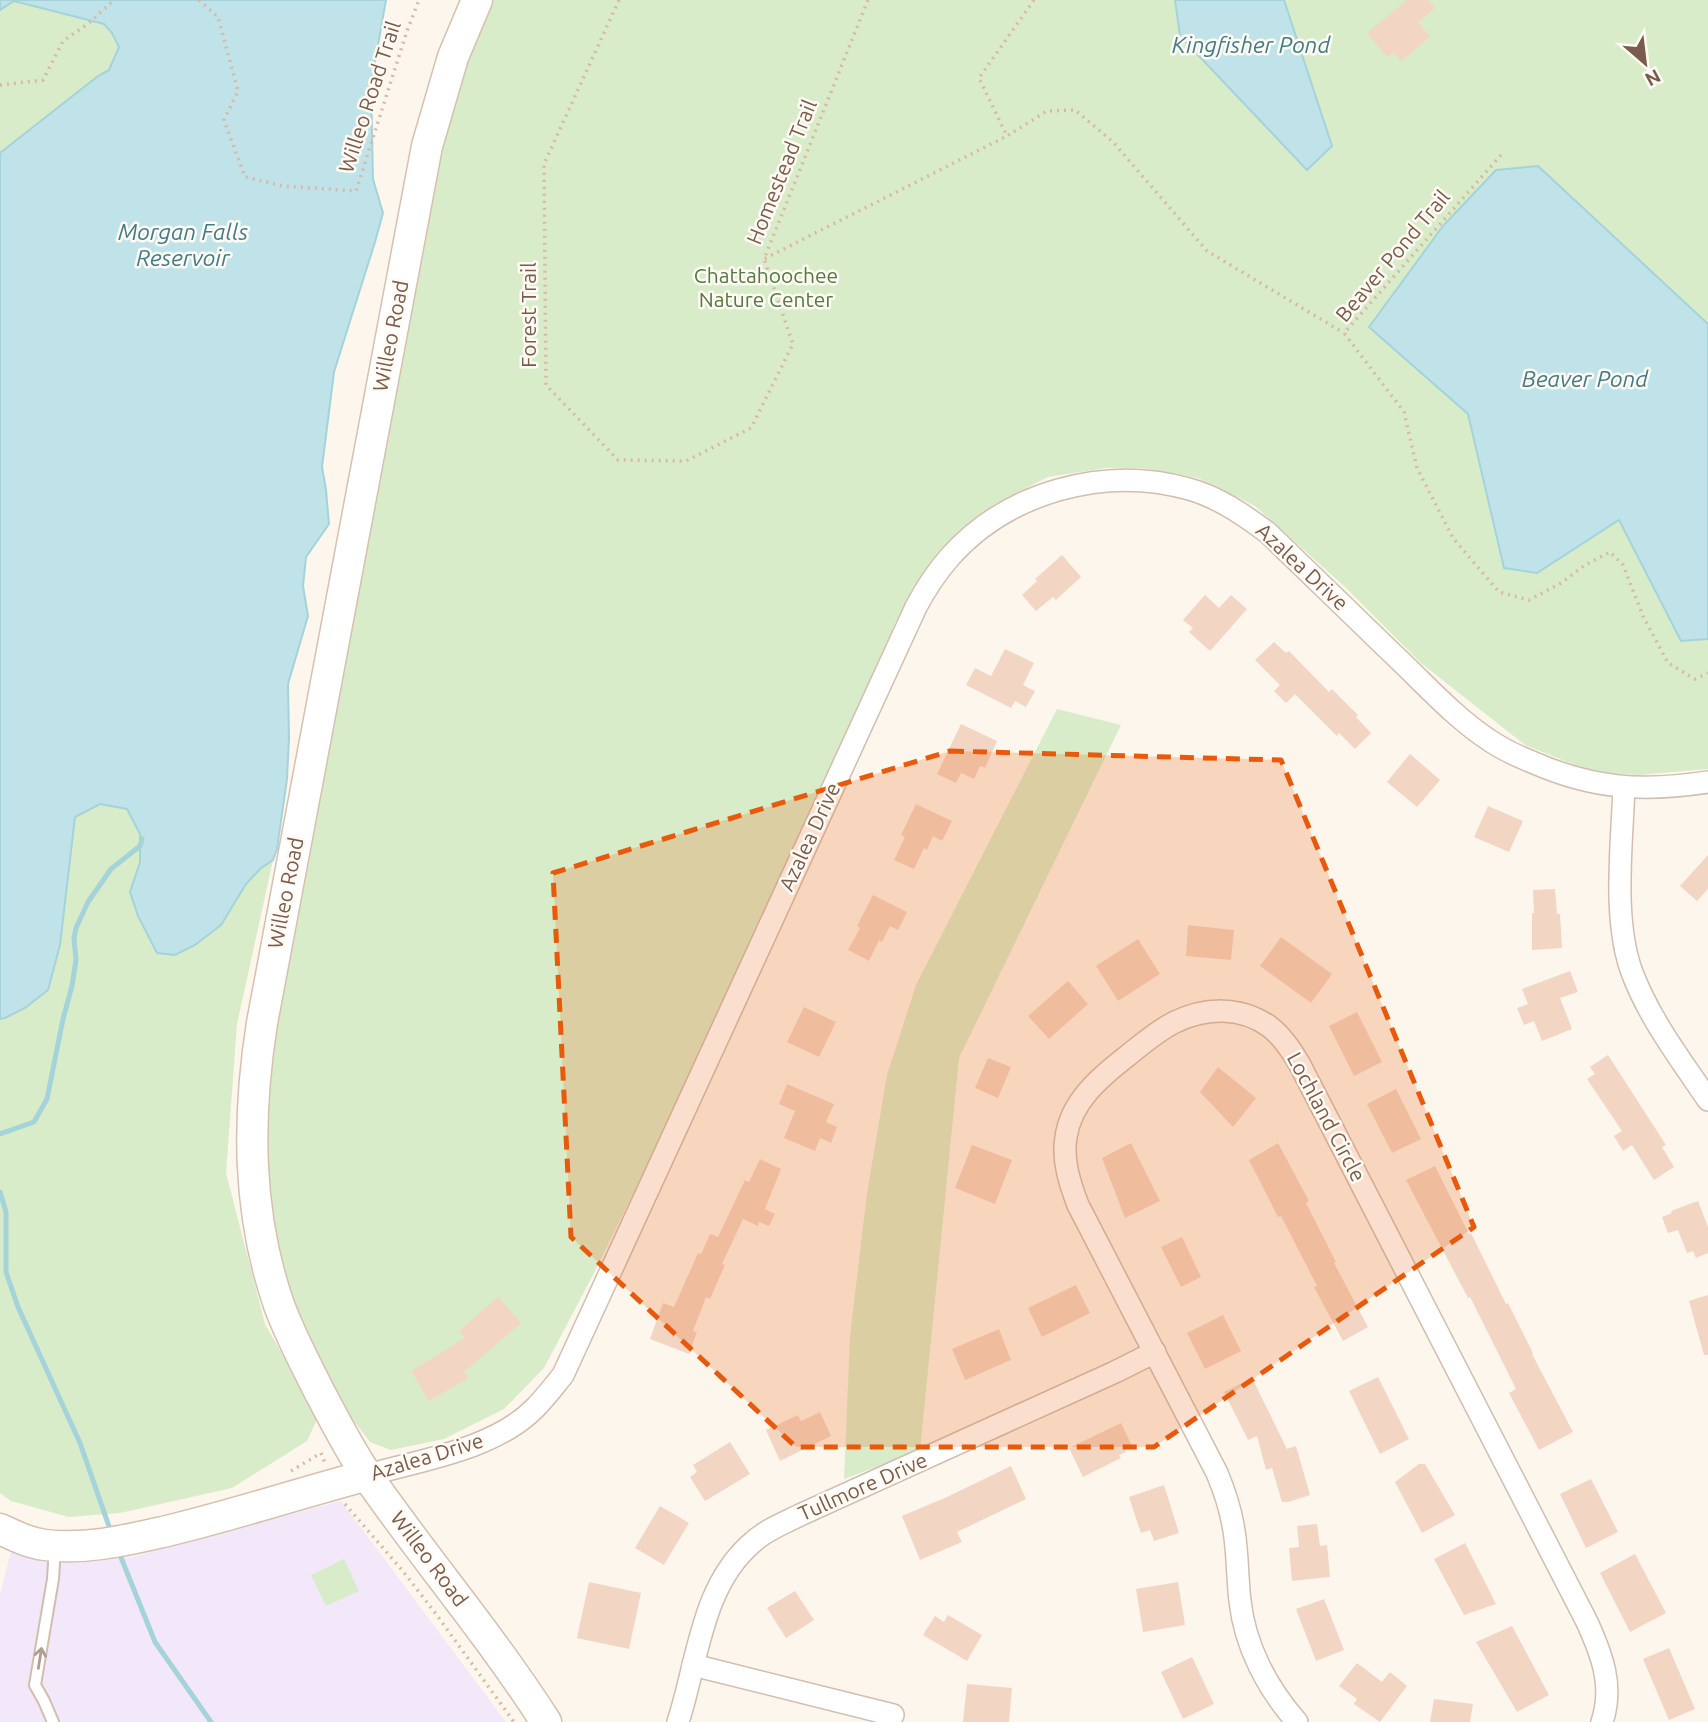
<svg xmlns="http://www.w3.org/2000/svg" width="1708" height="1722" viewBox="0 0 1708 1722" font-family="Ubuntu,sans-serif">
<rect width="100%" height="100%" fill="#fdf6ec"/>
<polygon fill="#f3e8fa" points="341,1501 506,1722 0,1722 0,1595 11,1551 29,1557 96,1561 132,1557"/>
<g fill="#d8ecc9">
<polygon points="489,0 1708,0 1708,769 1638,775 1592,772 1525,745 1421,663 1344,586 1255,506 1198,478 1143,468 1106,468 1048,477 995,504 942,549 917,584 895,623 843,766 593,1275 544,1368 504,1409 444,1439 391,1450 370,1442 327,1386 285,1287 273,1229 263,1152 272,1068 286,969 334,725 427,146"/>
<polygon points="14,1 104,24 112,33 119,47 109,70 98,76 0,153 0,10"/>
<polygon points="1057,709 1121,725 959,1058 920,1451 844,1479 850,1336 867,1193 887,1075 916,985"/>
<polygon points="100,804 127,809 140,834 140,862 130,892 157,953 175,955 195,945 221,925 246,884 260,869 273,860 237,1024 226,1173 265,1324 318,1417 307,1441 232,1488 120,1513 69,1517 11,1501 0,1493 0,1019 5,1018 60,945 75,817"/>
<polygon points="344,1559 359,1591 326,1606 311,1575"/>
</g>
<g fill="#bfe3e8" stroke="#a5d3da" stroke-width="2">
<polygon points="0,0 386,0 371,84 373,179 383,213 375,242 334,372 322,467 326,490 329,524 306,557 303,586 308,616 288,684 289,738 287,779 277,849 273,860 260,869 246,884 221,925 195,945 175,955 157,953 138,916 130,892 140,862 140,834 127,809 100,804 75,817 60,945 48,990 25,1008 5,1018 0,1019 0,153 98,76 109,70 119,47 112,33 104,24 14,1 0,10"/>
<polygon points="1175,0 1284,0 1332,146 1307,170 1180,36"/>
<polygon points="1538,166 1708,324 1708,639 1681,641 1619,520 1537,573 1504,568 1468,414 1369,327 1443,226 1496,170"/>
</g>
<g fill="none" stroke-linecap="round" stroke-linejoin="round">
<g stroke="#a5d3da" stroke-width="5">
<polyline points="0,1134 34,1122 47,1099 63,1019 72,986 76,960 74,938 76,928 88,902 111,869 140,846 142,839"/>
<polyline points="0,1192 6,1212 6,1272 18,1307 80,1443 112,1535"/>
<polyline points="118,1550 155,1642 211,1722"/>
</g>
</g>
<g fill="#f3d5c3">
<polygon points="1407,0 1428,0 1435,8 1418,22 1430,37 1401,61 1394,52 1387,57 1367,33"/>
<polygon points="1062,555 1081,577 1056,600 1053,597 1036,611 1022,595 1037,581 1035,579"/>
<polygon points="1205,595 1219,608 1231,595 1247,609 1210,651 1189,632 1193,628 1183,620"/>
<polygon points="1274,642 1286,653 1289,651 1329,692 1332,689 1358,715 1356,717 1371,733 1355,749 1339,733 1337,736 1295,694 1286,703 1274,691 1280,685 1255,660"/>
<polygon points="1005,649 1034,663 1023,685 1035,691 1026,707 1015,701 1011,708 966,685 975,668 991,676"/>
<polygon points="961,724 997,741 985,768 980,766 974,779 961,773 956,783 937,774"/>
<polygon points="1410,754 1440,780 1417,807 1387,782"/>
<polygon points="916,804 952,821 942,841 933,836 927,850 924,848 914,869 894,860 905,837 901,835"/>
<polygon points="1488,806 1523,821 1509,852 1474,837"/>
<polygon points="1708,855 1708,889 1697,901 1680,886"/>
<polygon points="1555,889 1557,914 1560,914 1562,948 1532,950 1532,913 1534,913 1533,890"/>
<polygon points="873,895 907,912 898,930 890,926 882,942 879,940 869,961 848,950 860,928 857,926"/>
<polygon points="1188,925 1234,930 1231,960 1186,956"/>
<polygon points="1281,937 1332,974 1311,1003 1260,966"/>
<polygon points="1138,939 1160,974 1118,1001 1096,966"/>
<polygon points="1570,971 1578,992 1560,998 1572,1029 1542,1041 1534,1021 1524,1025 1517,1008 1528,1004 1522,989"/>
<polygon points="1068,981 1088,1004 1049,1039 1028,1016"/>
<polygon points="804,1007 836,1022 819,1057 787,1042"/>
<polygon points="1357,1012 1382,1062 1354,1076 1329,1026"/>
<polygon points="1608,1055 1666,1145 1662,1147 1674,1167 1654,1180 1632,1145 1623,1151 1614,1136 1622,1131 1587,1079 1595,1074 1590,1067"/>
<polygon points="988,1058 1011,1067 998,1098 975,1088"/>
<polygon points="1218,1067 1256,1098 1233,1127 1200,1092"/>
<polygon points="787,1084 834,1104 826,1122 837,1127 831,1143 820,1138 815,1151 784,1138 795,1111 779,1104"/>
<polygon points="1396,1089 1421,1139 1392,1153 1367,1104"/>
<polygon points="1131,1143 1160,1201 1125,1218 1102,1158"/>
<polygon points="1278,1143 1309,1201 1306,1203 1336,1262 1334,1263 1368,1327 1343,1341 1314,1287 1317,1286 1281,1216 1278,1217 1249,1160"/>
<polygon points="972,1145 1012,1160 995,1204 955,1188"/>
<polygon points="760,1159 781,1169 765,1209 775,1214 769,1226 759,1222 758,1226 743,1219 722,1264 725,1265 710,1299 706,1297 693,1331 697,1332 689,1354 650,1339 663,1303 674,1307 698,1253 701,1254 710,1234 718,1237 745,1180 749,1182"/>
<polygon points="1435,1166 1469,1234 1471,1233 1506,1304 1508,1303 1533,1353 1532,1354 1573,1432 1539,1450 1509,1393 1516,1389 1470,1297 1468,1298 1406,1180"/>
<polygon points="1698,1201 1708,1227 1708,1253 1696,1258 1693,1251 1687,1253 1678,1230 1668,1233 1662,1217 1672,1213 1671,1211"/>
<polygon points="1182,1237 1201,1277 1181,1287 1161,1247"/>
<polygon points="1076,1285 1090,1313 1042,1337 1028,1308"/>
<polygon points="1708,1295 1708,1355 1704,1355 1689,1301"/>
<polygon points="498,1297 521,1323 464,1372 468,1378 429,1401 411,1371 465,1338 459,1331"/>
<polygon points="1223,1315 1241,1351 1205,1369 1187,1333"/>
<polygon points="999,1329 1011,1360 965,1380 952,1349"/>
<polygon points="1378,1377 1409,1439 1380,1454 1349,1391"/>
<polygon points="1252,1378 1287,1449 1296,1446 1310,1495 1288,1502 1282,1502 1272,1468 1266,1470 1257,1436 1248,1440 1224,1392"/>
<polygon points="820,1412 831,1436 780,1461 766,1430 798,1415 801,1421"/>
<polygon points="1121,1423 1132,1446 1125,1449 1126,1452 1119,1455 1121,1458 1083,1477 1069,1448"/>
<polygon points="730,1442 750,1474 705,1501 690,1477 697,1472 693,1465"/>
<polygon points="1419,1464 1425,1464 1455,1515 1422,1533 1395,1482"/>
<polygon points="1011,1466 1026,1499 957,1532 962,1542 920,1560 902,1516 947,1497"/>
<polygon points="1591,1479 1618,1532 1586,1548 1560,1494"/>
<polygon points="1164,1485 1179,1533 1154,1541 1150,1530 1141,1533 1129,1497"/>
<polygon points="660,1506 689,1523 664,1565 635,1548"/>
<polygon points="1317,1524 1320,1546 1327,1545 1330,1577 1292,1581 1289,1548 1299,1547 1297,1526"/>
<polygon points="1465,1543 1496,1604 1464,1615 1434,1559"/>
<polygon points="1635,1554 1666,1613 1630,1632 1600,1573"/>
<polygon points="589,1582 641,1593 629,1649 577,1638"/>
<polygon points="1178,1582 1185,1625 1143,1632 1136,1589"/>
<polygon points="795,1591 814,1620 786,1638 767,1608"/>
<polygon points="1324,1599 1344,1650 1316,1661 1296,1609"/>
<polygon points="948,1615 982,1635 967,1661 923,1635 935,1616 944,1622"/>
<polygon points="1512,1626 1549,1695 1517,1712 1476,1642"/>
<polygon points="1669,1648 1695,1709 1669,1720 1643,1659"/>
<polygon points="1192,1657 1214,1704 1183,1719 1161,1672"/>
<polygon points="1357,1663 1382,1682 1390,1672 1407,1686 1380,1722 1354,1704 1357,1699 1339,1686"/>
<polygon points="967,1684 1012,1688 1009,1722 963,1722"/>
<polygon points="1434,1699 1473,1704 1470,1722 1430,1722"/>
</g>
<g fill="none" stroke-linecap="round" stroke-linejoin="round">
<defs>
<polyline id="lane" points="53,1722 44,1701 35,1685 53,1579 55,1548"/>
<g id="street">
<path d="M1624,787C1622,844 1612,922 1633,975C1651,1021 1681,1060 1708,1100"/>
<path d="M368,1475C421,1460 495,1449 535,1408C545,1398 554,1386 563,1375L916,607C925,590 936,573 949,558C1007,492 1104,465 1189,489C1218,497 1244,515 1268,533C1310,574 1352,614 1394,655C1425,684 1454,717 1489,740C1502,749 1517,756 1532,762C1593,789 1643,792 1708,782"/>
<polyline points="693,1665 893,1715"/>
<path d="M678,1722C698,1661 701,1586 753,1542C766,1530 784,1523 800,1515L1115,1372L1155,1352"/>
<path d="M1297,1722C1267,1688 1245,1646 1240,1601C1237,1576 1238,1550 1233,1525C1230,1507 1224,1490 1217,1473L1078,1205C1070,1184 1062,1160 1066,1137C1071,1102 1099,1078 1126,1057C1141,1045 1156,1032 1173,1023C1205,1007 1241,1006 1270,1027C1283,1037 1292,1051 1300,1065L1587,1622C1602,1655 1614,1686 1602,1722"/>
</g>
<g id="secondary">
<path d="M477,0L453,57L427,146L262,1023C247,1118 247,1213 279,1305C290,1335 305,1363 319,1391C334,1419 348,1447 366,1474C424,1558 491,1636 546,1722"/>
<path d="M0,1529C15,1536 29,1543 45,1545C87,1550 127,1540 167,1531C234,1515 300,1493 368,1475"/>
</g>
</defs>
<use href="#lane" stroke="#d1beb0" stroke-width="14"/>
<use href="#street" stroke="#d1beb0" stroke-width="24"/>
<use href="#secondary" stroke="#d6c0b0" stroke-width="33"/>
<g stroke="#d9b8a5" stroke-width="3.5" stroke-dasharray="2 5" stroke-linecap="butt">
<polyline points="199,0 218,17 238,91 224,120 245,177 283,186 356,191 407,31 419,0"/>
<polyline points="619,0 544,164 546,385 618,460 686,461 751,428 793,344 764,259"/>
<polyline points="868,0 764,259 1007,136"/>
<polyline points="1034,0 979,78 1007,136 1047,111 1075,110 1113,142 1207,251 1344,333"/>
<polyline points="0,85 43,80 63,41 89,23 114,0"/>
<polyline points="1501,155 1344,333 1404,412 1417,468 1453,538 1499,592 1529,600 1561,583 1585,565 1610,552 1623,565 1643,616 1668,663 1695,679 1708,673"/>
<polyline points="291,1471 321,1453 325,1463"/>
<polyline points="345,1504 402,1570 436,1614 514,1722"/>
</g>
<use href="#lane" stroke="#fff" stroke-width="10"/>
<use href="#street" stroke="#fff" stroke-width="21"/>
<use href="#secondary" stroke="#fff" stroke-width="30"/>
</g>
<defs><path id="oneway-shaft" d="M-6 0H5M1.5-3L5.5 0L1.5 3" fill="none" stroke-width="1.6" stroke-linecap="round" stroke-linejoin="round" transform="scale(1.75)"/></defs>
<use stroke="#af9d94" href="#oneway-shaft" transform="translate(40 1658) rotate(-81)"/>
<path fill="#e8590c" fill-opacity="0.2" stroke="#e8590c" stroke-width="5" stroke-dasharray="14 9" stroke-linejoin="round" d="M950,751L1281,760L1474,1227L1154,1447H796L571,1237L553,873Z"/>
<g text-anchor="middle" stroke-width="5" stroke-linejoin="round" paint-order="stroke">
<g font-size="21" fill="#7a5c4d" stroke="#fffaf3">
<text transform="translate(370 97) rotate(-72)" y="7">Willeo Road Trail</text>
<text transform="translate(782 172) rotate(-68)" y="7">Homestead Trail</text>
<text transform="translate(1393 256) rotate(-50)" y="7">Beaver Pond Trail</text>
<text transform="translate(529 315) rotate(-90)" y="7">Forest Trail</text>
<text transform="translate(391 336) rotate(-79)" y="7">Willeo Road</text>
<text transform="translate(1302 567) rotate(43)" y="7">Azalea Drive</text>
<text transform="translate(810 837) rotate(-65)" y="7">Azalea Drive</text>
<text transform="translate(286 893) rotate(-79)" y="7">Willeo Road</text>
<text transform="translate(1326 1117) rotate(62)" y="7">Lochland Circle</text>
<text transform="translate(427 1457) rotate(-17)" y="7">Azalea Drive</text>
<text transform="translate(863 1487) rotate(-24)" y="7">Tullmore Drive</text>
<text transform="translate(429 1559) rotate(53)" y="7">Willeo Road</text>
</g>
<g font-size="21" fill="#537a41" stroke="#fffaf3">
<text x="766" y="283">Chattahoochee<tspan x="766" dy="24">Nature Center</tspan></text>
</g>
<g font-size="23" font-style="italic" fill="#437c86" stroke="#fffaf3">
<text x="1251" y="53">Kingfisher Pond</text>
<text x="183" y="240">Morgan Falls<tspan x="183" dy="26">Reservoir</tspan></text>
<text x="1585" y="387">Beaver Pond</text>
</g>
</g>
<g transform="translate(1645 63) rotate(152)" stroke="#fffaf3" stroke-width="5" paint-order="stroke">
<path d="M0-5L12 26L0 18L-12 26Z" fill="#7a5c4d"/>
<text y="-10" font-size="19" font-weight="bold" text-anchor="middle" fill="#7a5c4d">N</text>
</g>
</svg>
